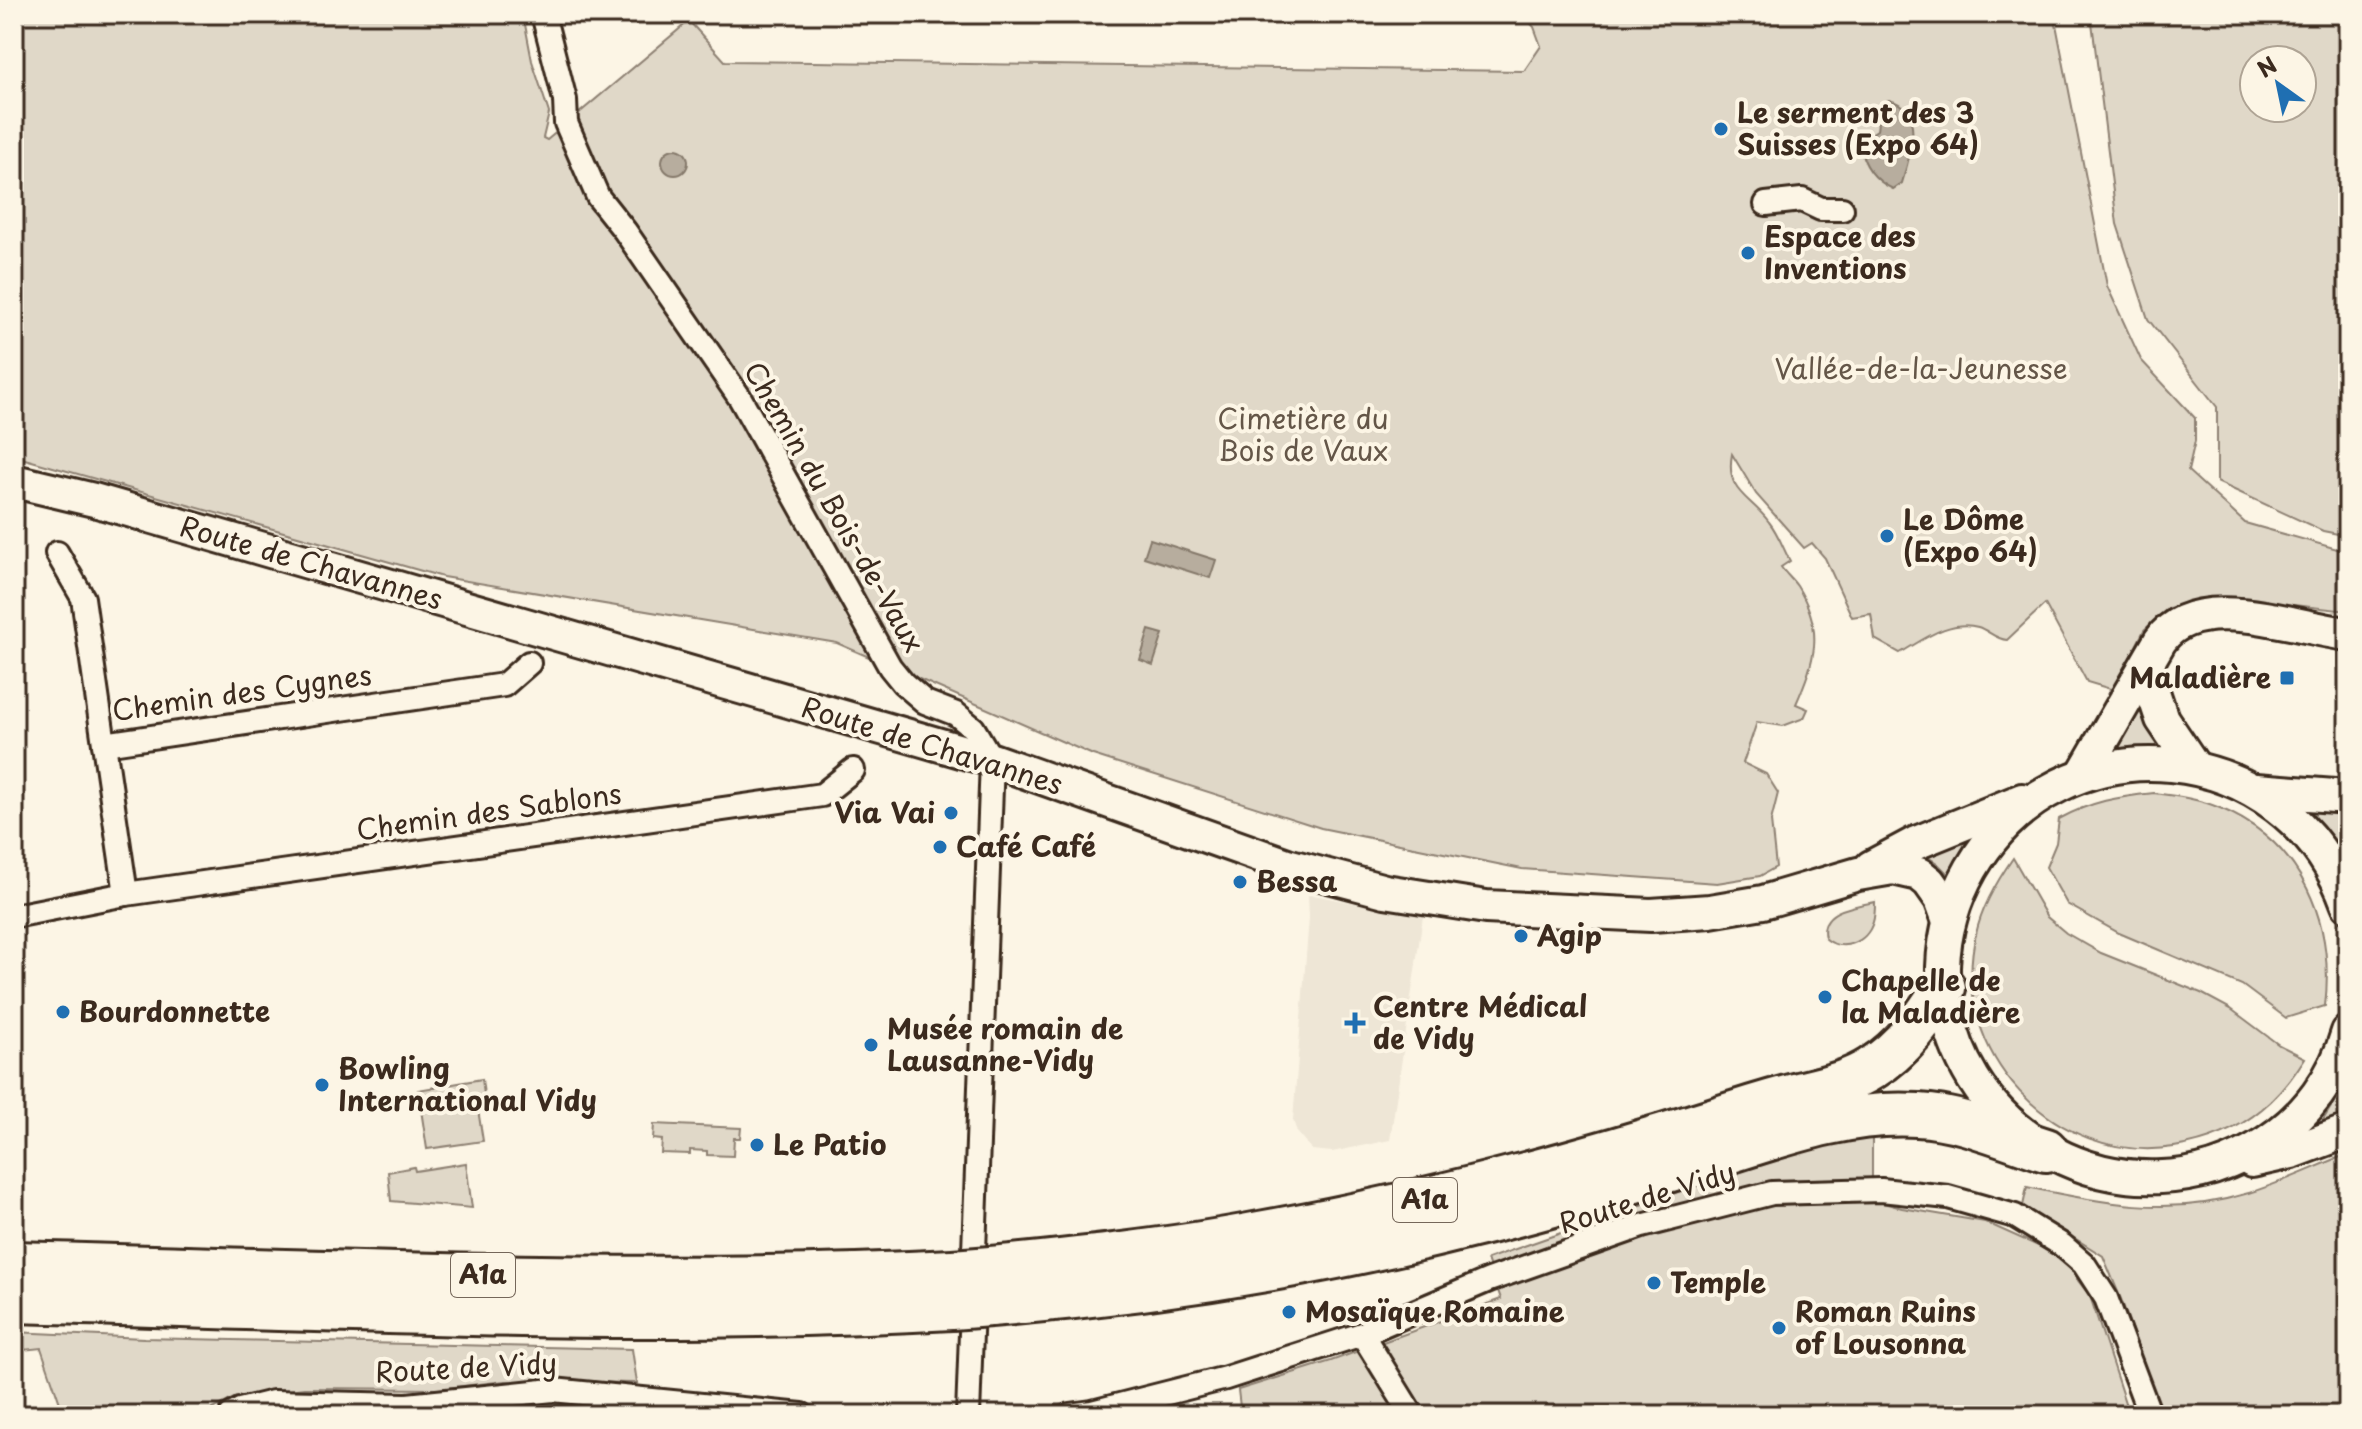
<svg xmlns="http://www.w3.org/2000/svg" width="2362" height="1429" viewBox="0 0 2362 1429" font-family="'Playpen Sans',sans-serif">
<rect width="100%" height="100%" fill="#fcf5e5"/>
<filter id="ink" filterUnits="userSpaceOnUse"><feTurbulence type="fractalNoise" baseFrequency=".0125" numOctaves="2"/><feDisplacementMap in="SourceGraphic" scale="16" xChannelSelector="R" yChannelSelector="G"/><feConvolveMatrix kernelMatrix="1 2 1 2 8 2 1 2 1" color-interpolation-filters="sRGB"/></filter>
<g filter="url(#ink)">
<polygon fill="#eee6d6" points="1308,894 1423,916 1390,1140 1332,1152 1312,1150 1297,1132 1293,1120 1309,918"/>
<g fill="#e0d8c8" stroke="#8e8173" stroke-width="2" fill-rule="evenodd">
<path d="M14,14H523L532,61L549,113L543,138L547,140L689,21L725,61L1524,71L1541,46L1534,27L1523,14H2054L2107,286L2141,360L2195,418V441L2188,471L2245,523L2348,552V611L2238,599L2168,608L2144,630L2114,690L2087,682L2045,604L2007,640C1995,639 1988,630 1978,627C1949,619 1923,640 1900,653L1875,639L1871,614L1852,617L1825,558L1812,543L1804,548L1756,494L1732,454C1725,493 1750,496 1769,522C1778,533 1783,548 1790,561L1781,567C1786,574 1792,579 1797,586C1825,630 1815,660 1796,704L1808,709L1804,718L1783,726L1757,722L1743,763L1766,774L1778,793L1771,821L1776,867L1760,876L1717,883L1522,869L1321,828L1093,755L837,643L443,577L14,456Z"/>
<path d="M2091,14H2348V536L2323,531L2217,482V407L2148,319L2117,224ZM2254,60H2302V108H2254Z"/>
<polygon points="2139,699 2162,746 2114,749"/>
<path d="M2154,793C2177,796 2199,799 2220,808C2302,842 2335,922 2325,1006L2286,1018L2242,985L2119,933L2067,904L2046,867L2056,843L2059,819C2092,801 2117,797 2154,793Z"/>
<polygon points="2305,808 2348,808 2348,863 2330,836"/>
<polygon points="1968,839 1948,874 1937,863 1920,852"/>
<path d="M2013,858L2047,917L2066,933L2101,953L2201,993L2231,1009L2279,1045L2305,1058C2293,1077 2280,1095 2262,1109C2237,1130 2206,1142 2174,1147C2055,1166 1948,1052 1976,934C1982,906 1997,881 2013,858Z"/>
<path d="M1875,902C1875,909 1875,916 1873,922C1867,943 1841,953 1825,938C1818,910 1854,906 1875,902Z"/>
<polygon points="482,1079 484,1095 476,1097 483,1141 427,1149 418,1090"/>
<polygon points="2348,1079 2348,1115 2328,1121 2323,1120"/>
<polygon points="654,1124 741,1128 740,1138 734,1138 733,1156 707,1155 707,1151 690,1150 690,1154 661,1153 662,1140 653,1139"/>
<polygon points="1872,1138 1872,1200 1902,1208 1985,1222 2078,1264 2076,1278 2090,1296 2129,1415 1241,1415 1238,1390 1331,1361 1501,1299 1487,1259 1800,1149"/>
<path d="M2348,1154V1415H2162L2121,1299L2103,1256L2023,1206L2027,1187C2100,1203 2171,1217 2245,1194C2280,1184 2314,1167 2348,1154Z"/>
<polygon points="466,1163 472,1208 391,1201 388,1172 414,1167 415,1171"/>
<polygon points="14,1332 144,1338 632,1349 637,1383 505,1381 438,1389 304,1388 236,1397 202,1415 123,1415 62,1409 41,1348 14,1351"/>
<polygon points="499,1408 638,1410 680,1415 446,1415"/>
</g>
<g fill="#b7ad9e" stroke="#85796b" stroke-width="2">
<path d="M1889,100C1927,109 1909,158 1902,183L1893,189C1873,180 1863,164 1859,143L1862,137L1871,134L1877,130C1880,117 1872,104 1889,100Z"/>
<circle cx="675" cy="162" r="13"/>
<polygon points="1150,539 1216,560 1210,578 1144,557"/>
<polygon points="1149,630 1163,634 1153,665 1140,660"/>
</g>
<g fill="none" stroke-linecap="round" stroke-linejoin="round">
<defs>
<g id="street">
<polyline points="543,14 565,100 566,123 598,197 625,231 740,398 890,667 903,683 925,702 956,714 973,728 992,760 968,1415"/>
<polyline points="1766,204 1802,200 1821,209 1842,209"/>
<polyline points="57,553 83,598 104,744 504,685 529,663"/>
<polyline points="104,744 126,894"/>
<polyline points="14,916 126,894 822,795 853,770"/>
<polyline points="1362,1334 1412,1415"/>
<polyline points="231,1415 240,1410 273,1402 407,1405 553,1390 802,1415"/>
<polyline points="1070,1415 1092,1412 1226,1378 1362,1334 1489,1280 1642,1226 1772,1193 1881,1190 1948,1197 2015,1216 2062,1245 2084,1264 2106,1298 2150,1415"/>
</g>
<g id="secondary">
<polyline points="14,481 94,500 992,760 1287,865 1385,891 1486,907 1651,915 1710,911 1763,902 1858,874 1893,868 1919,874 1929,882 1941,899 1949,921"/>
<polyline points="2145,668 2162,719 2195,768"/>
<path d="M2083,774L2160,641C2195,589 2296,628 2348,634"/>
<polyline points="2256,790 2348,797"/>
<polyline points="1871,867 1916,843 2022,800"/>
<path d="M2348,905C2288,736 2062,713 1971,869C1954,899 1944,933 1943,967C1941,1136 2128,1234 2267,1142C2307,1116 2335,1077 2348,1032"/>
<polyline points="2252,1161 2292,1152 2348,1131"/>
</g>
<g id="highway">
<path d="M14,1263C327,1271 640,1287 953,1271"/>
<path d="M991,1268C1081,1259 1171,1250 1260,1233C1413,1206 1563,1167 1712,1120C1736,1112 1761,1104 1787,1097C1816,1089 1846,1085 1872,1068C1903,1049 1925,1018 1944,988"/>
<path d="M14,1301C326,1309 640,1326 951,1308"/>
<path d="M990,1305C1153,1292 1315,1266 1473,1226C1552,1207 1629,1183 1706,1159C1774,1138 1845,1110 1918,1115C1961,1117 2005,1137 2046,1150"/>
</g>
</defs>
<use href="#street" stroke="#3b2a1e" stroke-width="28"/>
<use href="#secondary" stroke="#3b2a1e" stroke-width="38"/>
<use href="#highway" stroke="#3b2a1e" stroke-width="48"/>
<use href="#street" stroke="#fcf5e5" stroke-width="22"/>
<use href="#secondary" stroke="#fcf5e5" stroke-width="32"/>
<use href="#highway" stroke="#fcf5e5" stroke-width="42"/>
<defs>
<g id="highway-bridge">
<polyline points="953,1271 991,1268"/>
<polyline points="951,1308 990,1305"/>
</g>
</defs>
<use href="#highway-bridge" stroke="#3b2a1e" stroke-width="48" stroke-linecap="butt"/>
<use href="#highway-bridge" stroke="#fcf5e5" stroke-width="42"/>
</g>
</g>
<g fill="#1f6fb2" stroke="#fcf5e5" stroke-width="3">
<circle cx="1721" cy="129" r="8"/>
<circle cx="1748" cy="253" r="8"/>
<circle cx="1887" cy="536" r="8"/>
<rect x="2279" y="670" width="16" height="16" rx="4"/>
<circle cx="951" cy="813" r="8"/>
<circle cx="940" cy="847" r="8"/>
<circle cx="1240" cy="882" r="8"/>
<circle cx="1521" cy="936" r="8"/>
<circle cx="1825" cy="997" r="8"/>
<circle cx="63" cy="1012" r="8"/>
<path d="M1351 1011h8v8h8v8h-8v8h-8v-8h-8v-8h8z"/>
<circle cx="871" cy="1045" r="8"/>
<circle cx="322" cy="1085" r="8"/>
<circle cx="757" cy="1145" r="8"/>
<circle cx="1654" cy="1283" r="8"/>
<circle cx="1289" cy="1312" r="8"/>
<circle cx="1779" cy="1328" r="8"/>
</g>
<g text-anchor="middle" stroke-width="8" stroke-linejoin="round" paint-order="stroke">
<g fill="#fcf5e5" stroke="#75675a" stroke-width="2">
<rect x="1393" y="1178" width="64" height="44" rx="6"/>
<rect x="451" y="1253" width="64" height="44" rx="6"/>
</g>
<g font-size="26" font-weight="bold" fill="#3b2a1e">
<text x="1425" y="1209">A1a</text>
<text x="483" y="1284">A1a</text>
</g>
<g font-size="28" font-weight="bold" fill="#3b2a1e" stroke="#fcf5e5" text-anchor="start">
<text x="1737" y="123">Le serment des 3<tspan x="1737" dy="32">Suisses (Expo 64)</tspan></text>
<text x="1764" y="247">Espace des<tspan x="1764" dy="32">Inventions</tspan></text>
<text x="1903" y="530">Le Dôme<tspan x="1903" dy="32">(Expo 64)</tspan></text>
<text x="2271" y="688" text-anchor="end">Maladière</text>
<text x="935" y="823" text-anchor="end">Via Vai</text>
<text x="956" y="857">Café Café</text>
<text x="1256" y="892">Bessa</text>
<text x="1537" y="946">Agip</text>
<text x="1841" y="991">Chapelle de<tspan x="1841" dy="32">la Maladière</tspan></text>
<text x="1373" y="1017">Centre Médical<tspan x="1373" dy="32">de Vidy</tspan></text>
<text x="79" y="1022">Bourdonnette</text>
<text x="887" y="1039">Musée romain de<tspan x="887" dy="32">Lausanne-Vidy</tspan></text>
<text x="338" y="1079">Bowling<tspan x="338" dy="32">International Vidy</tspan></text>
<text x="773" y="1155">Le Patio</text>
<text x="1670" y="1293">Temple</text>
<text x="1305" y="1322">Mosaïque Romaine</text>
<text x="1795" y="1322">Roman Ruins<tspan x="1795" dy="32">of Lousonna</tspan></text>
</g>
<g font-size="28" fill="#645648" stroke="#fcf5e5">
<text x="1921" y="379">Vallée-de-la-Jeunesse</text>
<text x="1303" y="429">Cimetière du<tspan x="1303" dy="32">Bois de Vaux</tspan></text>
</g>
<g font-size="28" fill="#3b2a1e" stroke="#fcf5e5">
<text transform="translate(834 507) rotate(60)" y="10">Chemin du Bois-de-Vaux</text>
<text transform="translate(311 563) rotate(16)" y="10">Route de Chavannes</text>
<text transform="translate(242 693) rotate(-8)" y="10">Chemin des Cygnes</text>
<text transform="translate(932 746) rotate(17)" y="10">Route de Chavannes</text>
<text transform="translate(489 812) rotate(-8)" y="10">Chemin des Sablons</text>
<text transform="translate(1647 1198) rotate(-17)" y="10">Route de Vidy</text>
<text transform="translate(466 1368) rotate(-3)" y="10">Route de Vidy</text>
</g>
</g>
<rect width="2362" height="1429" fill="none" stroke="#fcf5e5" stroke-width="48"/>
<rect x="24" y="24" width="2314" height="1381" fill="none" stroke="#3b2a1e" stroke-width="3" filter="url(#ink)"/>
<g transform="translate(2278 84) rotate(327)"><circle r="38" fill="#fcf5e5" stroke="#afa495" stroke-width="2"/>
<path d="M0-6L14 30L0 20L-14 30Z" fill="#1f6fb2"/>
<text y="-12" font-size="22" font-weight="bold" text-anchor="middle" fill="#3b2a1e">N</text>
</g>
</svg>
